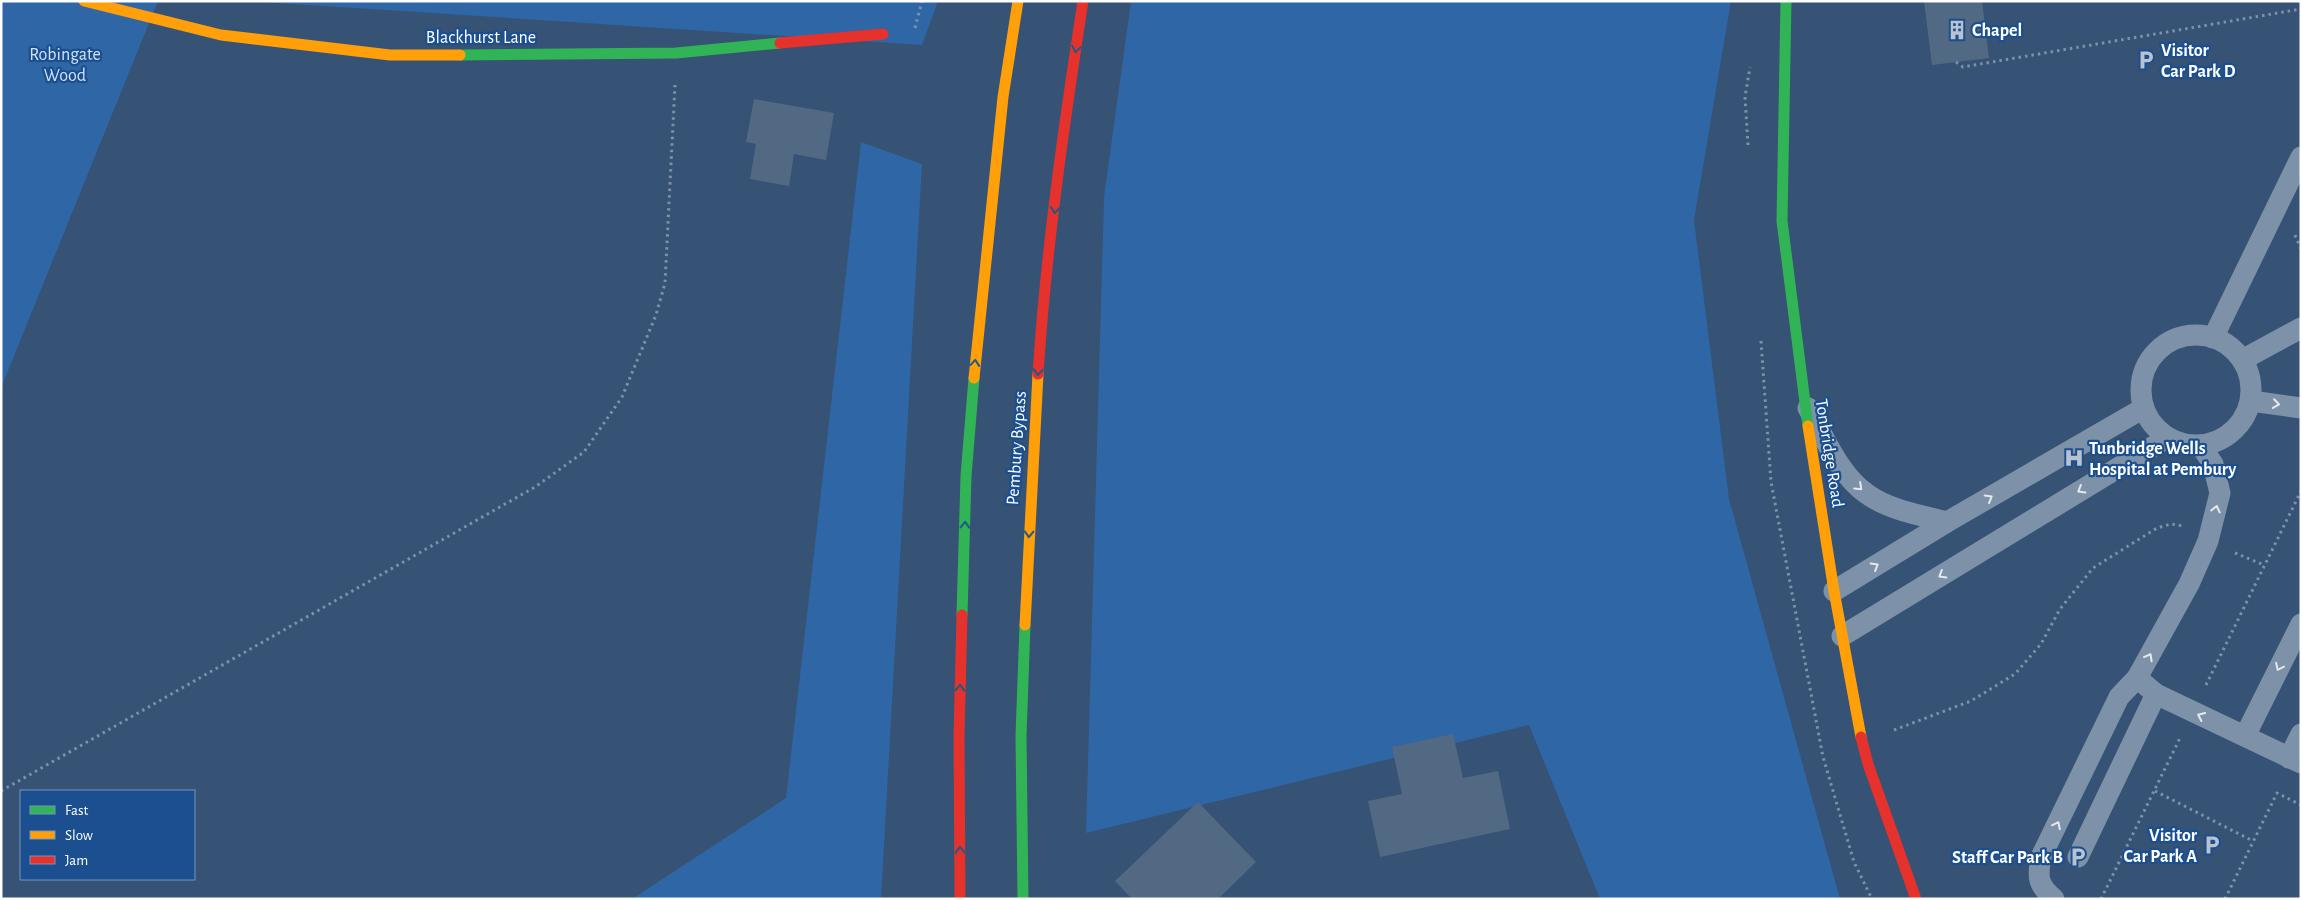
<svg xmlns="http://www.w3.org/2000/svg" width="2302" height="900" viewBox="0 0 2302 900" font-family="'Alegreya Sans',sans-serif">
<rect width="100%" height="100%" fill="#365274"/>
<g fill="#2f66a5">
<polygon points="1,1 158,1 1,388"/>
<polygon points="248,1 938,1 922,45"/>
<polygon points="1131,1 1731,1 1694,220 1729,499 1840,899 1600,899 1529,725 1086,833 1104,197"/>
<polygon points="861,142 922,164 881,899 632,899 786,798"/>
</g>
<g fill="#526984">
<polygon points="1924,1 1982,1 1989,58 1932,65"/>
<polygon points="754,99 834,113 826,160 794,154 789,186 750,179 756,144 746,142"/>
<polygon points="1453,734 1463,778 1498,771 1510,829 1380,857 1368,801 1402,794 1392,747"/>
<polygon points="1198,802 1256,862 1218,899 1132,899 1115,881"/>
</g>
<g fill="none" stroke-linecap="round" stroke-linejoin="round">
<g stroke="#7d92a8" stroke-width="3" stroke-dasharray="2.5 4" stroke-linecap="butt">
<polyline points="915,28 922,1"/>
<polyline points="1956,62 1963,67 2301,9"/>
<polyline points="1748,145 1745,97 1750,67"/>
<polyline points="2295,235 2301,249"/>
<polyline points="1761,341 1771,482 1823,757 1854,862 1872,899"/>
<polyline points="2235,553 2264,565"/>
<polyline points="2206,685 2301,491"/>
<polyline points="1894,730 1971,701 2015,674 2041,644 2060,609 2093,568 2157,528 2171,524 2183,526"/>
<polyline points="1,791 535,487 584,452 622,397 656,315 665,283 675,85"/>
<polyline points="2155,791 2253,841"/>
<polyline points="2101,899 2180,738"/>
<polyline points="2225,899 2277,793 2301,805"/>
</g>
<g stroke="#7d92a8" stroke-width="21">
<circle cx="2196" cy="390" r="55"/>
<polyline points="2213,338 2301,157"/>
<polyline points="2242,360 2301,328"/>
<polyline points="2251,401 2301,408"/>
<path d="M1808,408C1824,436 1839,475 1867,494C1889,510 1920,515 1947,522"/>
<polyline points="2201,446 2213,464 2220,493 2208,541 2189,584 2137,678 2156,694 2301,763"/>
<polyline points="1834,591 1947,522 2142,409"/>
<polyline points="1842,636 2167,438"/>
<polyline points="2245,736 2301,624"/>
<polyline points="2289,758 2301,734"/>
<polyline points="2078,857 2156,694"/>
<path d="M2054,899C2038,885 2037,878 2041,857L2119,697L2137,678"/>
</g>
<g stroke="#30b455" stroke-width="11">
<polyline points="1786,1 1782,221 1808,426"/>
<polyline points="460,55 676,53 780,43"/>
<polyline points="962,615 966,476 974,378"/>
<polyline points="1023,899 1021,736 1025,625"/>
</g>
<g stroke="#ff9f0a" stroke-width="11">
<polyline points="84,1 221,35 390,55 460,55"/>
<polyline points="974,378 1003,97 1018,1"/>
<polyline points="1808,426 1834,591 1861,737"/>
<polyline points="1025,625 1038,374"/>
</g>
<g stroke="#e5322d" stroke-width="11">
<polyline points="780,43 883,34"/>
<path d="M1038,374C1046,249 1064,125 1083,1"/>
<polyline points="1861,737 1868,764 1916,899"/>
<polyline points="960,899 959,736 962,615"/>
</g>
</g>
<defs><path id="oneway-chevron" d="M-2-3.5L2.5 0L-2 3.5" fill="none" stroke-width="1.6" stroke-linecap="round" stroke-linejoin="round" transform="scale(1.25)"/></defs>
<g stroke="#1d5989">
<use href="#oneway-chevron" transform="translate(1076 49) rotate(99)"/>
<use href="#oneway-chevron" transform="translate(1055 210) rotate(97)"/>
<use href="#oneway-chevron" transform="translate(975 363) rotate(-85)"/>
<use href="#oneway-chevron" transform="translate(1038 372) rotate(94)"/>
<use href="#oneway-chevron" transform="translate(965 525) rotate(-88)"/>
<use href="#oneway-chevron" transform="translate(1029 534) rotate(92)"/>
<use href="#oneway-chevron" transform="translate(960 688) rotate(-88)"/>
<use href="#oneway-chevron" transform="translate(960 850) rotate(-91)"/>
</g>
<g stroke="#e5e9ee">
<use href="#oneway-chevron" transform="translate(2276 404) rotate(8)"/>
<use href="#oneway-chevron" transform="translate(1859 487) rotate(43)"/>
<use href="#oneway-chevron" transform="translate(2081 490) rotate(149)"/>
<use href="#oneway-chevron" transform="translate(1989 498) rotate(-30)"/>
<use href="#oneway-chevron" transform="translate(2216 509) rotate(-77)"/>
<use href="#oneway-chevron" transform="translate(1875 566) rotate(-31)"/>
<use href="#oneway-chevron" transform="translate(1942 575) rotate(149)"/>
<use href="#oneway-chevron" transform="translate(2149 657) rotate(-61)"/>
<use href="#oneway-chevron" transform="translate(2279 667) rotate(116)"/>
<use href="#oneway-chevron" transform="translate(2201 716) rotate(-155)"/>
<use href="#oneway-chevron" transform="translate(2057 825) rotate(-64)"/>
</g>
<defs>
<symbol id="building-bare" viewBox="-9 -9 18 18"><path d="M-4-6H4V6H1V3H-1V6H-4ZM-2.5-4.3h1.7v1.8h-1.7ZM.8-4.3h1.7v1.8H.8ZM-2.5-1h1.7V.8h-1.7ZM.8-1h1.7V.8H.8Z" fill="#b9c2ce" stroke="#1b4f8f" stroke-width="2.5" paint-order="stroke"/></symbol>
<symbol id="parking-bare" viewBox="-9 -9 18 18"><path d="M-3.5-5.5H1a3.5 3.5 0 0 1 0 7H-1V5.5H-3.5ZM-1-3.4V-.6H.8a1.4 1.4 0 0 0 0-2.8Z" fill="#b9c2ce" stroke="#1b4f8f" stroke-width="2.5" paint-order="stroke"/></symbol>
<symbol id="hospital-bare" viewBox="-9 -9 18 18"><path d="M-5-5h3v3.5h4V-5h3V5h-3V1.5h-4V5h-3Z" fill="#b9c2ce" stroke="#1b4f8f" stroke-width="2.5" paint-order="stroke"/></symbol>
</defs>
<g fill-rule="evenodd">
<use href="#building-bare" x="1943" y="16" width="28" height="28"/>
<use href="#parking-bare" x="2132" y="46" width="28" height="28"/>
<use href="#hospital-bare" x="2060" y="444" width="28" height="28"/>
<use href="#parking-bare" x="2198" y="831" width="28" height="28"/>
<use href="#parking-bare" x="2064" y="843" width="28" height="28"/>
</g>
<g text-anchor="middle" stroke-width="4.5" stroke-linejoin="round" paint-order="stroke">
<g font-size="18" font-weight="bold" fill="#fff" stroke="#1b4f8f" text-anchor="start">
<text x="1972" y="36">Chapel</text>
<text x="2161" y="56">Visitor<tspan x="2161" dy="21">Car Park D</tspan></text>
<text x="2089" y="454">Tunbridge Wells<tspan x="2089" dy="21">Hospital at Pembury</tspan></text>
<text x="2197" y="841" text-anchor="end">Visitor<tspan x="2197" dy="21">Car Park A</tspan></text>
<text x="2063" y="863" text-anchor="end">Staff Car Park B</text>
</g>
<g font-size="18" fill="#fff" stroke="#1b4f8f">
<text x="481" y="43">Blackhurst Lane</text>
<text transform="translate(1016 448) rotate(-86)" y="6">Pembury Bypass</text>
<text transform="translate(1830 453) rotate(81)" y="6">Tonbridge Road</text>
</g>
<g font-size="18" fill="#cfe3fa" stroke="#1b4f8f">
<text x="65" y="60">Robingate<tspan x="65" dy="21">Wood</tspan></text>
</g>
</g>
<rect width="2302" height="900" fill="none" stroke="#ffffff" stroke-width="5"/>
<rect x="20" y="790" width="175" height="90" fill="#1b4f8f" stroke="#7695bc"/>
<rect x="30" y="806" width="25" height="8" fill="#30b455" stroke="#7695bc"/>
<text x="65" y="815" font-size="15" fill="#ffffff">Fast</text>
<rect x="30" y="831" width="25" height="8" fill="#ff9f0a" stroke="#7695bc"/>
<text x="65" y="840" font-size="15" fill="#ffffff">Slow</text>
<rect x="30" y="856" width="25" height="8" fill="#e5322d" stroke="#7695bc"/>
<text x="65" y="865" font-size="15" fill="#ffffff">Jam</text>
</svg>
